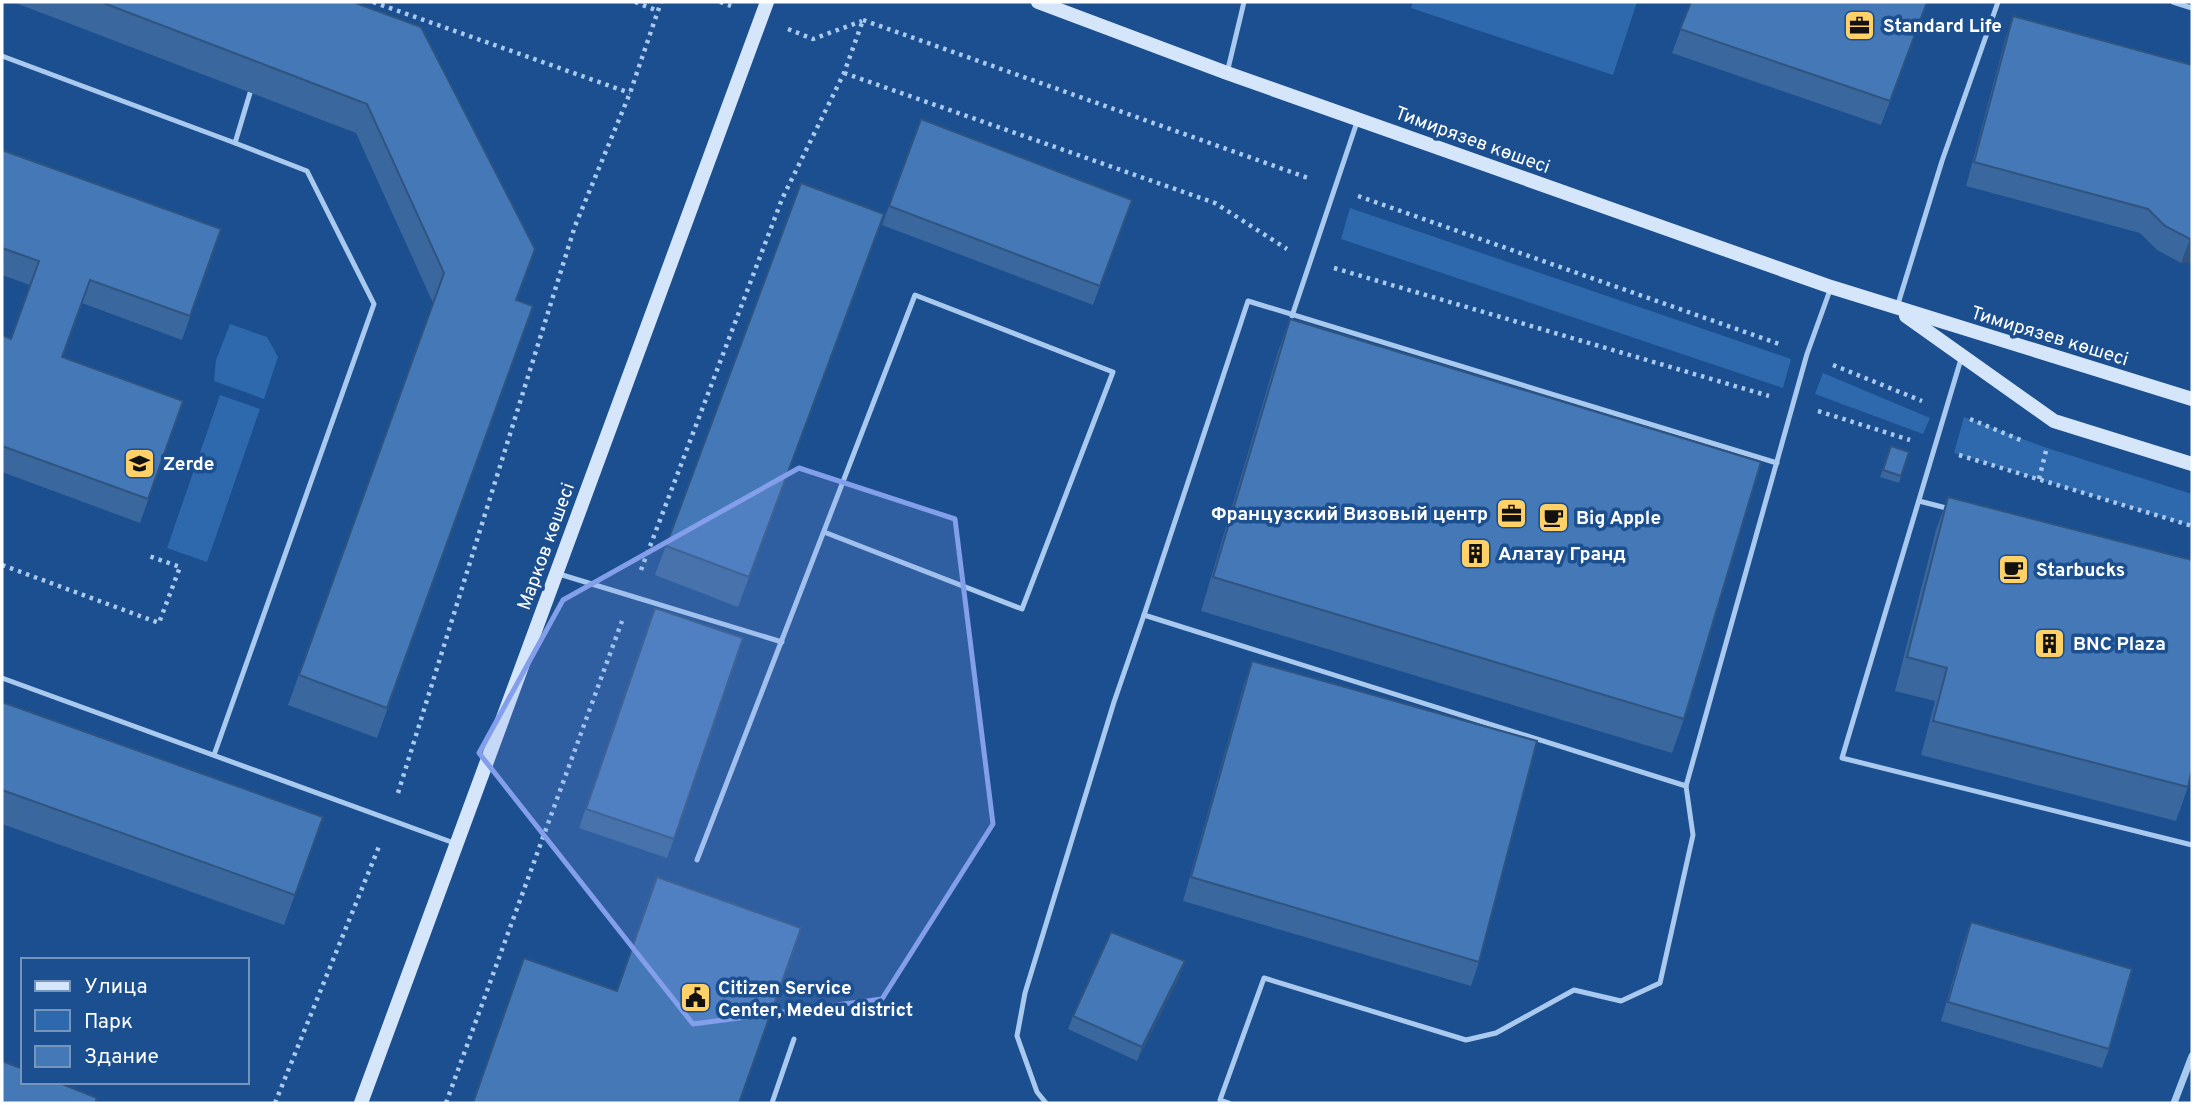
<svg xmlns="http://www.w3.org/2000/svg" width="2194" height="1105" viewBox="0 0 2194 1105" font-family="Overpass,sans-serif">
<rect width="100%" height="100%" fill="#1b4f8f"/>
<g fill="#2e69ad">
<polygon points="1413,2 1637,2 1613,75 1411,8"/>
<polygon points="1350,208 1791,359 1783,388 1341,239"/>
<polygon points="230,324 267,337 278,357 264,399 214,381 216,360"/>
<polygon points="1823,373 1930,418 1923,434 1815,394"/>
<polygon points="220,395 260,409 207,562 167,548"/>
<polygon points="1964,417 2047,448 2192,494 2192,526 1954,453"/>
</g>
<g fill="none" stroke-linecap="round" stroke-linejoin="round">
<g stroke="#a9c9ee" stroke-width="4.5" stroke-dasharray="3.5 5" stroke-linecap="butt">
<polyline points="373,2 630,93"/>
<polyline points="635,2 658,11"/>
<polyline points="720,2 731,6"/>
<polyline points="863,20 1311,179"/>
<polyline points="788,29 813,39 862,21"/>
<polyline points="844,73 1215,203 1287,249"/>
<polyline points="1358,196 1782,345"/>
<polyline points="1334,268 1769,396"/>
<polyline points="1833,365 1922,401"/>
<polyline points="1818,411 1910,440"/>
<polyline points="1970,419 2023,441"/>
<polyline points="1959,455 2192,526"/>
<polyline points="2039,479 2046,451"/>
<polyline points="2,565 159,623 180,567 149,556"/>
<polyline points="641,570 782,199 844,73 863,20"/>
<polyline points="398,793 575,226 630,93 661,2"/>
<polyline points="275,1103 380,844"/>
<polyline points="446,1103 622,621"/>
</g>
<g stroke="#a9c9ee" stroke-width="5">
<polyline points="2173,2 2192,8"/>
<polyline points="2,56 235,143 250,93"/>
<polyline points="1227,73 1244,2"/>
<polyline points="1898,304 1942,161 1998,2"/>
<polyline points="1292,316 1357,122"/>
<polyline points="1961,359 1842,758 2192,845"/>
<polyline points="1919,501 1950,509"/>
<polyline points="559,574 782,642"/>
<polyline points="1144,615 1248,301 1777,463"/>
<polyline points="2,678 454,843"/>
<polyline points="214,755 374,304 307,171 235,143"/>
<polyline points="697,860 915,295 1113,372 1022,609 824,532"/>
<polyline points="772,1103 794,1039"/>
<polyline points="1046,1103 1037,1092 1017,1036 1025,993 1114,702 1144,615 1686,786 1807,354 1830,290"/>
<polyline points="1229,1103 1220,1100 1264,978 1466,1040 1496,1033 1574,990 1621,1001 1660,983 1693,835 1686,786"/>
</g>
<polyline stroke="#a9c9ee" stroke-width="7" points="2174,1103 2192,1056"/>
<g stroke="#d6e6fa" stroke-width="14">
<polyline points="1038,2 1227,73 1831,287 2192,399"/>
<polyline points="1906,316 2054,421 2192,464"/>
<polyline points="361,1103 767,2"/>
</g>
</g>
<g fill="#3a679d">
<polygon points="13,2 353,2 516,300 533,306 377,738 288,705 433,303 356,133"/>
<polygon points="1691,2 1927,2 1881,125 1672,53"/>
<polygon points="2013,16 2192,65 2192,263 2181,263 2157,250 2140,233 1966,186 2005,40"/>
<polygon points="921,119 1132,200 1093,305 882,225"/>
<polygon points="2,150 221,229 182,340 82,303 62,357 183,401 140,523 2,472 2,335 11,339 30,285 2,275"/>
<polygon points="801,183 884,214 738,607 655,575"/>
<polygon points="1290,319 1684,719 1672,753 1201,611 1278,352"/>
<polygon points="1891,446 1909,452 1899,483 1880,477"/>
<polygon points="1948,497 2188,787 2176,821 1921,755 1935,701 1895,691 1936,530"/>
<polygon points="648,627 674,839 667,858 579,828"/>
<polygon points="1252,661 1479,962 1471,986 1183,901 1244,684"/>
<polygon points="2,702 323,817 284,925 2,824"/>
<polygon points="1971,922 2109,1049 2102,1068 1941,1021 1964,941"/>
<polygon points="1180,975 1137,1061 1068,1029 1073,1016"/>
</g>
<g fill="#305480">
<polygon points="2190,239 2192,239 2192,263 2181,263"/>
<polygon points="1185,961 1180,975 1137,1061 1142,1047"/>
</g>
<g fill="#4478b7" stroke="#305480" stroke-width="2">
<polygon points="101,2 353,2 421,27 535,249 516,300 533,306 387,708 299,675 444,273 367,104"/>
<polygon points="1691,2 1927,2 1890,101 1680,29"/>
<polygon points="2013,16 2192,65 2192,239 2190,239 2165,226 2148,209 1974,162"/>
<polygon points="921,119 1132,200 1100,286 889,206"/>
<polygon points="2,150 221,229 190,316 90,280 62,357 183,401 148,499 2,446 2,335 11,339 39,261 2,248"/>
<polygon points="801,183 884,214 749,577 666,546"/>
<polygon points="1290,319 1761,462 1684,719 1213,577"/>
<polygon points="1891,446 1909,452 1901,476 1883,470"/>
<polygon points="1948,497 2192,560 2192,769 2188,787 1933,721 1947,668 1907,657"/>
<polygon points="655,608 743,638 674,839 586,809"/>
<polygon points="1252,661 1537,741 1479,962 1191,877"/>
<polygon points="2,702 323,817 295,895 2,790"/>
<polygon points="657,877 801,928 739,1103 473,1103 524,958 617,991"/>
<polygon points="1971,922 2132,969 2109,1049 1948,1002"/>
<polygon points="1111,932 1185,961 1142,1047 1073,1016"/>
<polygon points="2,1061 23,1069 23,1082 57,1082 97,1098 95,1103 2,1103"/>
</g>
<path fill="#839eea" fill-opacity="0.2" stroke="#839eea" stroke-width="5" stroke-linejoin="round" d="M799,468L955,519L993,824L882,999L693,1024L479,753L563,600Z"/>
<defs>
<symbol id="office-square" viewBox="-11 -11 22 22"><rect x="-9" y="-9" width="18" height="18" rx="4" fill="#ffd166" stroke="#1b4f8f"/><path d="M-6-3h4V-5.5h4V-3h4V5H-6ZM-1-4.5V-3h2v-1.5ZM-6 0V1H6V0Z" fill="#111"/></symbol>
<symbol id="school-square" viewBox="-11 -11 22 22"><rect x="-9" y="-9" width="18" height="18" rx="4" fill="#ffd166" stroke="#1b4f8f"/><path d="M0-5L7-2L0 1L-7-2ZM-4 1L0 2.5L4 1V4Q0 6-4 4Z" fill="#111"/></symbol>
<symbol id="cafe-square" viewBox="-11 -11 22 22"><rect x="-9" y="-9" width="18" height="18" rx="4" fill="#ffd166" stroke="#1b4f8f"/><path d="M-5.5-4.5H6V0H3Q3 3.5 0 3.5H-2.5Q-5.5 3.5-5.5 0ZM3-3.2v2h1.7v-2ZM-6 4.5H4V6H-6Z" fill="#111"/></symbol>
<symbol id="building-square" viewBox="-11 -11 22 22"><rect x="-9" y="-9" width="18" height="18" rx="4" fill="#ffd166" stroke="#1b4f8f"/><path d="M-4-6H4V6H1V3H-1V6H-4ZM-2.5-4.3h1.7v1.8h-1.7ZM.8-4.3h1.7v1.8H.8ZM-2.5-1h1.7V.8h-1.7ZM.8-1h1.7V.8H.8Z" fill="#111"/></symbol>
<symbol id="civic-square" viewBox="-11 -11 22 22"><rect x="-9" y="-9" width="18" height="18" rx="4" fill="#ffd166" stroke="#1b4f8f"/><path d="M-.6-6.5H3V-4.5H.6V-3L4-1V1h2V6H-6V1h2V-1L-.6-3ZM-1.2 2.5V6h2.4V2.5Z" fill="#111"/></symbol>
</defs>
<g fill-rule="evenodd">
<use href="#office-square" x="1842" y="8" width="35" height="35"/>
<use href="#school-square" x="122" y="446" width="35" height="35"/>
<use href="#office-square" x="1494" y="496" width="35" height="35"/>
<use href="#cafe-square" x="1536" y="500" width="35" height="35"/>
<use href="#building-square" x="1458" y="536" width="35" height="35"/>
<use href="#cafe-square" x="1996" y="552" width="35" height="35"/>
<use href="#building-square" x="2032" y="626" width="35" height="35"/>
<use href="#civic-square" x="678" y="980" width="35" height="35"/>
</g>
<g text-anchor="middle" stroke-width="7" stroke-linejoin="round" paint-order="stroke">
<g font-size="19" font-weight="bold" fill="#fff" stroke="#1b4f8f" text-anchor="start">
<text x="1883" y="32">Standard Life</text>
<text x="163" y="470">Zerde</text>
<text x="1488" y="520" text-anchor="end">Французский Визовый центр</text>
<text x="1576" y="524">Big Apple</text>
<text x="1498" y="560">Алатау Гранд</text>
<text x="2036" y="576">Starbucks</text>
<text x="2073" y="650">BNC Plaza</text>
<text x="718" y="994">Citizen Service<tspan x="718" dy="22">Center, Medeu district</tspan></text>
</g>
<g font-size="19" fill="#fff" stroke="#1b4f8f">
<text transform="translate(1473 139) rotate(20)" y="7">Тимирязев көшесі</text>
<text transform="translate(2050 335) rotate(17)" y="7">Тимирязев көшесі</text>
<text transform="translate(545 546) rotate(-70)" y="7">Марков көшесі</text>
</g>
</g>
<rect width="2194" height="1105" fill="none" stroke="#ffffff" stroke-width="7"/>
<rect x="21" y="958" width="228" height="126" fill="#1b4f8f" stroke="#7695bc" stroke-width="2"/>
<rect x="35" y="981" width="35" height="10" fill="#d6e6fa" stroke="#7695bc" stroke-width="2"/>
<text x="84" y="993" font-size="21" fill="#ffffff">Улица</text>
<rect x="35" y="1010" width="35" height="21" fill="#2e69ad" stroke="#7695bc" stroke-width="2"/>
<text x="84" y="1028" font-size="21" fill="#ffffff">Парк</text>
<rect x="35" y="1046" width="35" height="21" fill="#4478b7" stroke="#7695bc" stroke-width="2"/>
<text x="84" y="1063" font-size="21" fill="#ffffff">Здание</text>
</svg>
